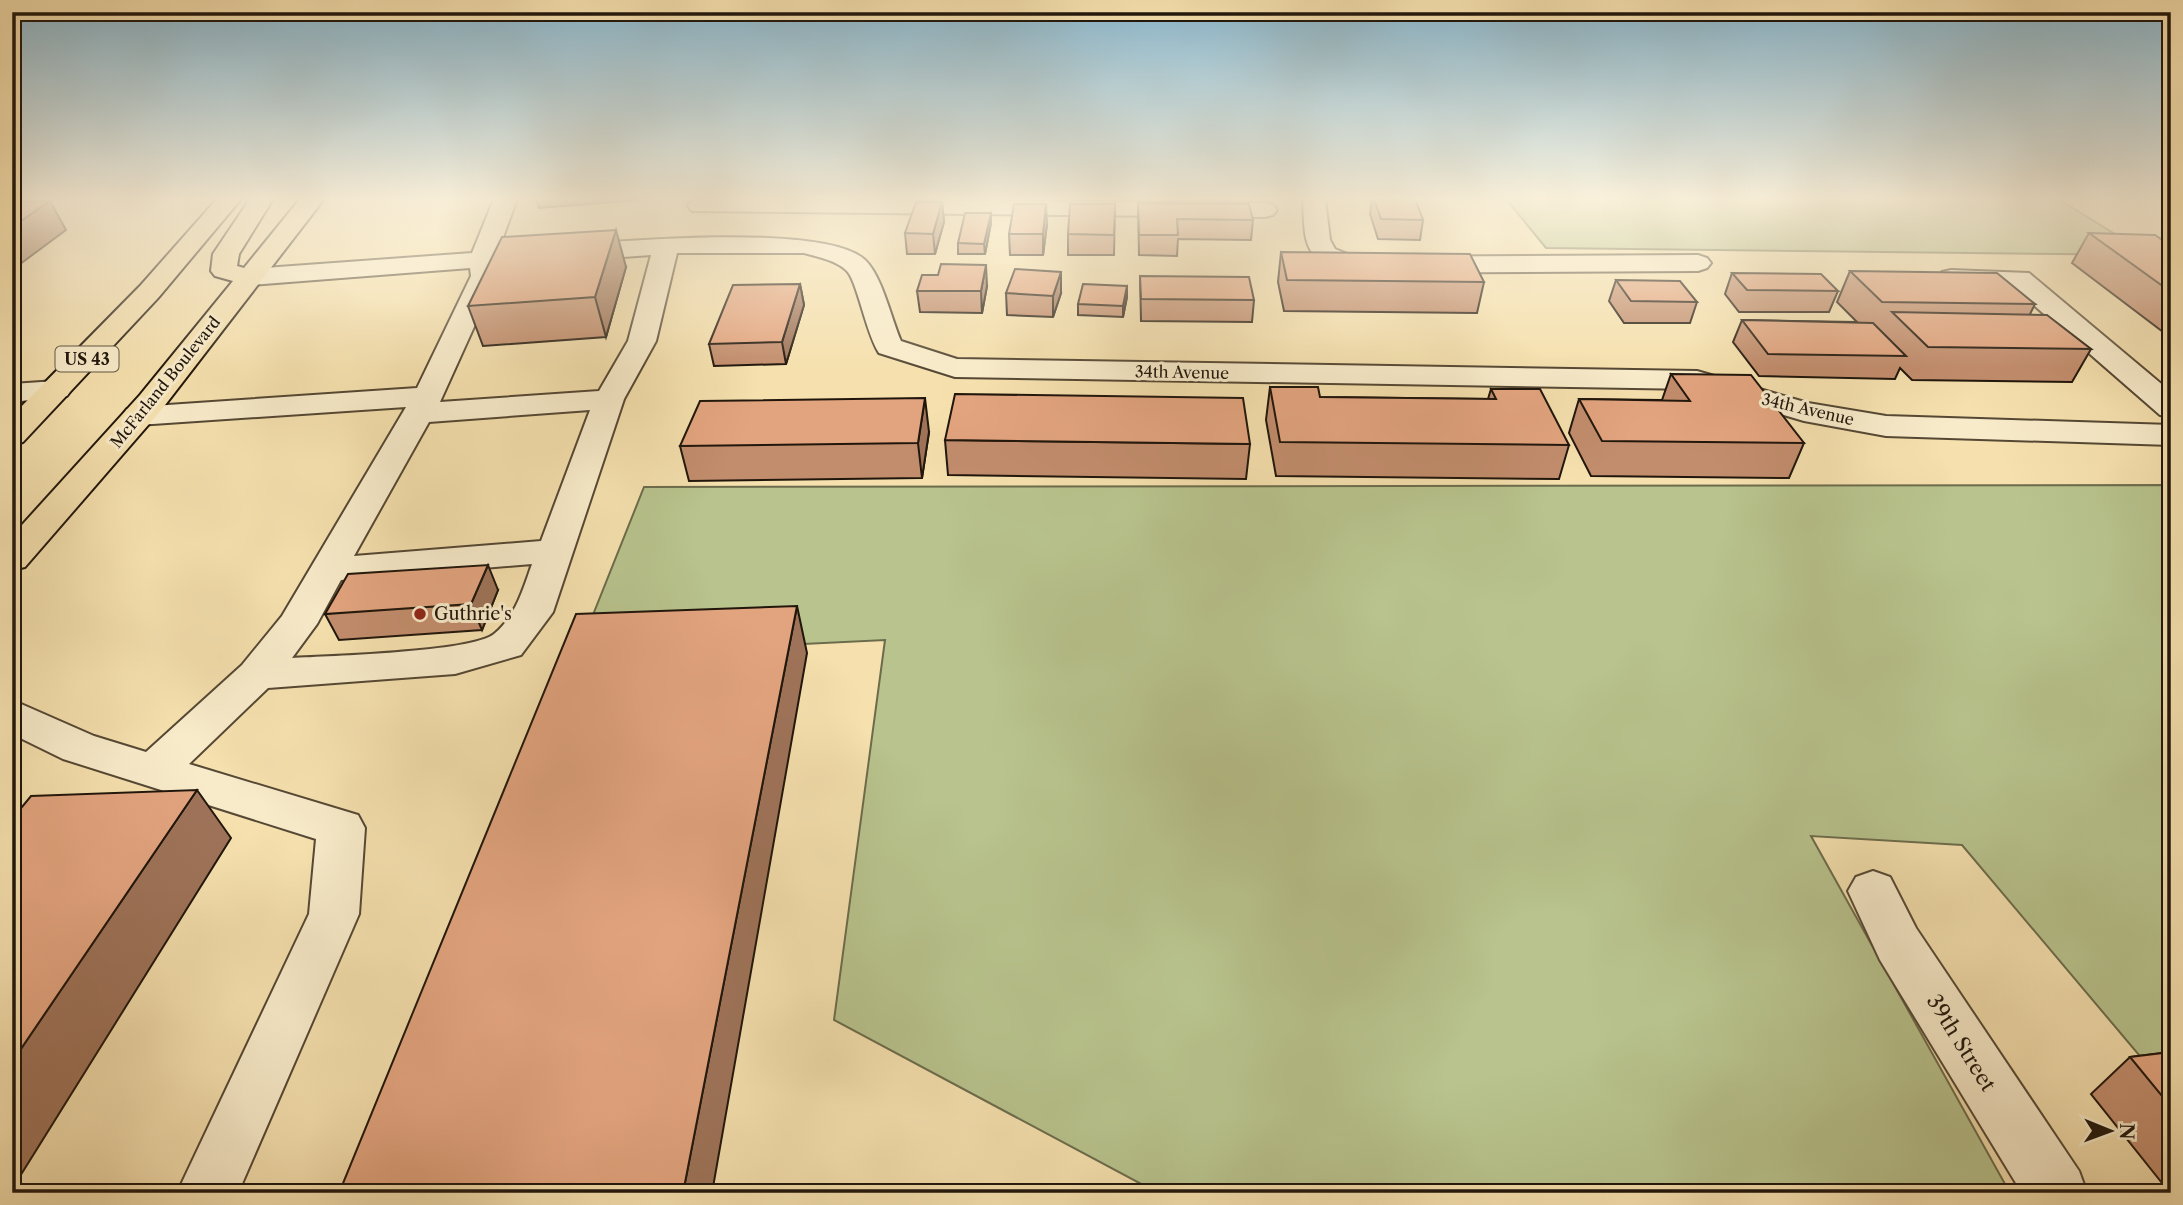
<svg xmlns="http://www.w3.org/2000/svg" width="2183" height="1205" viewBox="0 0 2183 1205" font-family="'Libre Caslon Text',serif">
<rect width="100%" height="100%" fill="#f5e0ae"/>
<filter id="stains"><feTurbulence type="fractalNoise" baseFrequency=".00286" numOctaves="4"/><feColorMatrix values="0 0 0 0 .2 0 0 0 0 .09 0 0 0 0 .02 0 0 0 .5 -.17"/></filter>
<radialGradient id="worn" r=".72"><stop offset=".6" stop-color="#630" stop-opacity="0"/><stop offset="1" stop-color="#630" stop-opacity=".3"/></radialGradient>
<g fill="#b8c38d" stroke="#6c6c4c" stroke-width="2">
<polygon points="1506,199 2058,199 2149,255 1546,248"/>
<polygon points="2171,485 2171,1093 1962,845 1811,836 2010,1193 1158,1193 834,1020 885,640 577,655 644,487"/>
</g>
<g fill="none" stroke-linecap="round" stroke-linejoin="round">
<defs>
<g id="minor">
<path d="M494,199H517L498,251C565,246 821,218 865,260C882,276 891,318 901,341L957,359L1697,371L1808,403L1886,416L2171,425V445L1886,436L1804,421L1695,389L955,377L879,353C866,334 857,279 846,270C835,260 818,257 804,253H677L656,341L624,399L553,612L521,655L455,674L268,688L189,764L358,815L365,828L359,914L238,1193H177L309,914L316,839L63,759L12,734V700L94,736L146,752L242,665L282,616L406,407L138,425L127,423L122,416L127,409L138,407L417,388L471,276L470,268L251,285L242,283L238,277L242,271L251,269L472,253ZM651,255L628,341L599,391L440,402L497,276L496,266ZM590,410L541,541L354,556L429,422ZM532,564C523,589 516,616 494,634C472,652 328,656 292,658L317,624L341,580Z"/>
<polygon points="700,199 1265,203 1273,205 1277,210 1273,215 1265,217 692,211 688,206 692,201"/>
<path d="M1303,199H1325L1330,240L1335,249L1355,257L1698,255L1707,258L1711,263L1707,268L1698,271L1351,273C1302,260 1305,244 1303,199Z"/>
<polygon points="1951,270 2029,273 2171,392 2171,417 2160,415 2013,287 1942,284 1938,278 1942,272"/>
<polygon points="56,381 67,384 71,390 67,396 12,402 12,384"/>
<polygon points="1873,871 1890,877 1916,928 2079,1171 2087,1193 2022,1193 1880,960 1848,891 1856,877"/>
</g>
<g id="highway">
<polygon points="217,199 241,199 158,298 23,442 12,445 12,416 140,286"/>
<polygon points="250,199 273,199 239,254 237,266 244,268 300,199 324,199 162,409 25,567 12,570 12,536 140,395 233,281 215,276 211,271 213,254"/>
</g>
</defs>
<use href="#minor" stroke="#554834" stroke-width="4"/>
<use href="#highway" stroke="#20160c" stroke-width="4"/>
<use href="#minor" fill="#f8ebca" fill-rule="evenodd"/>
<use href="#highway" fill="#f5e0ae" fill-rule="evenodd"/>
</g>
<g fill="#c28d6d" stroke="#20160c" stroke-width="2">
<polygon points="1372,199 1415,199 1423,220 1420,240 1378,239 1370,214"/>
<polygon points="942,202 944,222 935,254 907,254 905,233"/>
<polygon points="1138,203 1253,220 1251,240 1178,239 1177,256 1139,255"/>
<polygon points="1115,204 1114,255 1068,255 1068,234"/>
<polygon points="991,213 991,223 985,254 958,254 958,243"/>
<polygon points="1047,224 1043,255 1010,255 1009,234"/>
<polygon points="2089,233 2171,246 2171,338 2072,263"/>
<polygon points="1281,252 1484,282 1477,313 1284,311 1278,282"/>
<polygon points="626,267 606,337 483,346 468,306"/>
<polygon points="1850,271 2035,304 2030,314 2091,349 2072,382 1912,380 1900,368 1895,379 1759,376 1733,342 1742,320 1857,322 1837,302"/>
<polygon points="1732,273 1838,291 1829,312 1739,312 1725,294"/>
<polygon points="1140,276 1254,300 1252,322 1141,321"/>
<polygon points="1616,280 1697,302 1690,323 1624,323 1609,301"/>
<polygon points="800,284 804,305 786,364 714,366 709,344"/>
<polygon points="987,286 982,313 920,312 917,291"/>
<polygon points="1127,286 1127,297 1123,317 1078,315 1078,304"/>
<polygon points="1006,293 1061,293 1053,317 1007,315"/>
<polygon points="1671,374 1804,443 1789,478 1591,476 1569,433 1579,399 1662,400"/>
<polygon points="1270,387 1320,397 1488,399 1491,389 1569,445 1559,479 1276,476 1266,420"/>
<polygon points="929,432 922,478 689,481 680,446"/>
<polygon points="945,440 1250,444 1246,479 948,475"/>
<polygon points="498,590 482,630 339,640 325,614"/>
<polygon points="2171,1052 2171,1193 2170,1193 2091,1094 2130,1057"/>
</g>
<g fill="#9e7359" stroke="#20160c" stroke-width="2">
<polygon points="536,199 650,199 539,208"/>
<polygon points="50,201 66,230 12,270 12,227"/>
<polygon points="942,202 944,222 935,254 933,234"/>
<polygon points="1046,204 1047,224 1043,255 1043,234"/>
<polygon points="991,213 991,223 985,254 984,244"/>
<polygon points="616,230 626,267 606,337 595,297"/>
<polygon points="986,265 987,286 982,313 981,291"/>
<polygon points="1061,272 1061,293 1053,317 1053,296"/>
<polygon points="800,284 804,305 786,364 782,342"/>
<polygon points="1127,286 1127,297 1123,317 1123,306"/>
<polygon points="925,398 929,432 922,478 918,443"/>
<polygon points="488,565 498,590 482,630 471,604"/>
<polygon points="797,606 807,653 712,1193 683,1193"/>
<polygon points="197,790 231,838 12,1189 12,1062"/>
</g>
<g fill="#e2a47f" stroke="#20160c" stroke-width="2">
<polygon points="1374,199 1415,199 1423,220 1381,219"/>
<polygon points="50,201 12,227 12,202"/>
<polygon points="916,202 942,202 933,234 905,233"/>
<polygon points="1138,203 1249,204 1253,220 1177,219 1178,235 1139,235"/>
<polygon points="1014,204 1046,204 1043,234 1009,234"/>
<polygon points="1070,204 1115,204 1114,235 1068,234"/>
<polygon points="965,213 991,213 984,244 958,243"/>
<polygon points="616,230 595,297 468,306 502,237"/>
<polygon points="2089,233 2155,235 2171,246 2171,292"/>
<polygon points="1281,252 1470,254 1484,282 1287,280"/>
<polygon points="941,264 986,265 981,291 917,291 922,275 938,275"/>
<polygon points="1015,269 1061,272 1053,296 1006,293"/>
<polygon points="1850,271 1997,273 2035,304 1882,302"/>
<polygon points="1732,273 1821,274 1838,291 1747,290"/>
<polygon points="1140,276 1249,277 1254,300 1141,299"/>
<polygon points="1616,280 1680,281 1697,302 1631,301"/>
<polygon points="800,284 782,342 709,344 733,285"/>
<polygon points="1083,284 1127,286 1123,306 1078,304"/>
<polygon points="1892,312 2047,315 2091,349 1928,347"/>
<polygon points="1742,320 1873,323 1906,356 1768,354"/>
<polygon points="1671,374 1751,375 1804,443 1602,441 1579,399 1690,401"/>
<polygon points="1270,387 1318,387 1320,397 1496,399 1491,389 1540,389 1569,445 1280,442"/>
<polygon points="955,394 1243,398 1250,444 945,440"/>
<polygon points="925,398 918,443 680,446 700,401"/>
<polygon points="488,565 471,604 325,614 348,574"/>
<polygon points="797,606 683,1193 339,1193 576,614"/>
<polygon points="197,790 12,1062 12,819 31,796"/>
<polygon points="2171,1052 2171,1107 2130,1057"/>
</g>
<linearGradient id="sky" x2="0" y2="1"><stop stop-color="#89b8d0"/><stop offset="0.54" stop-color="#faf1db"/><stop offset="1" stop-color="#faf1db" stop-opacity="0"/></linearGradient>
<rect width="2183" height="368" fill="url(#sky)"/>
<circle fill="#8f2418" stroke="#f8ebca" stroke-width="2.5" cx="420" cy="614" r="7"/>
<g text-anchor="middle" stroke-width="6" stroke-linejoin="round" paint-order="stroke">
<rect fill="#f8ebca" stroke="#615645" stroke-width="2" x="55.5" y="346.5" width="63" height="25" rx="5"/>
<g font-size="16" font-weight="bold" fill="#20160c">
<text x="87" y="365">US 43</text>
</g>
<g font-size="16" fill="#20160c" stroke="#f8ebca">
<text transform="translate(1182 372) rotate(1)" y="6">34th Avenue</text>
<text transform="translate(165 382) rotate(-51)" y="6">McFarland Boulevard</text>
<text transform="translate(1808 409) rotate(13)" y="6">34th Avenue</text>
</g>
<g font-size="18" fill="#20160c" stroke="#f8ebca" text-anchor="start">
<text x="434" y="620">Guthrie's</text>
</g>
<g font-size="21" fill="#20160c" stroke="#f8ebca">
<text transform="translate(1961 1043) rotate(58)" y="7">39th Street</text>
</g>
</g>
<rect width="2183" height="1205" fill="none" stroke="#f5e0ae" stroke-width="42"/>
<rect x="14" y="14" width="2155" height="1177" fill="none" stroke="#20160c" stroke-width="3.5"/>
<rect x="21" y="21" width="2141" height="1163" fill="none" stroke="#20160c" stroke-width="2"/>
<g transform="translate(2110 1131) rotate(91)" stroke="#f8ebca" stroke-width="5" paint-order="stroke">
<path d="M0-5L12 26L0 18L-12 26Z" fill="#20160c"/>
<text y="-10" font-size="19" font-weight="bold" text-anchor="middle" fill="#20160c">N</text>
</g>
<rect width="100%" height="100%" filter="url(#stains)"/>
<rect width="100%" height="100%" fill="url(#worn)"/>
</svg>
